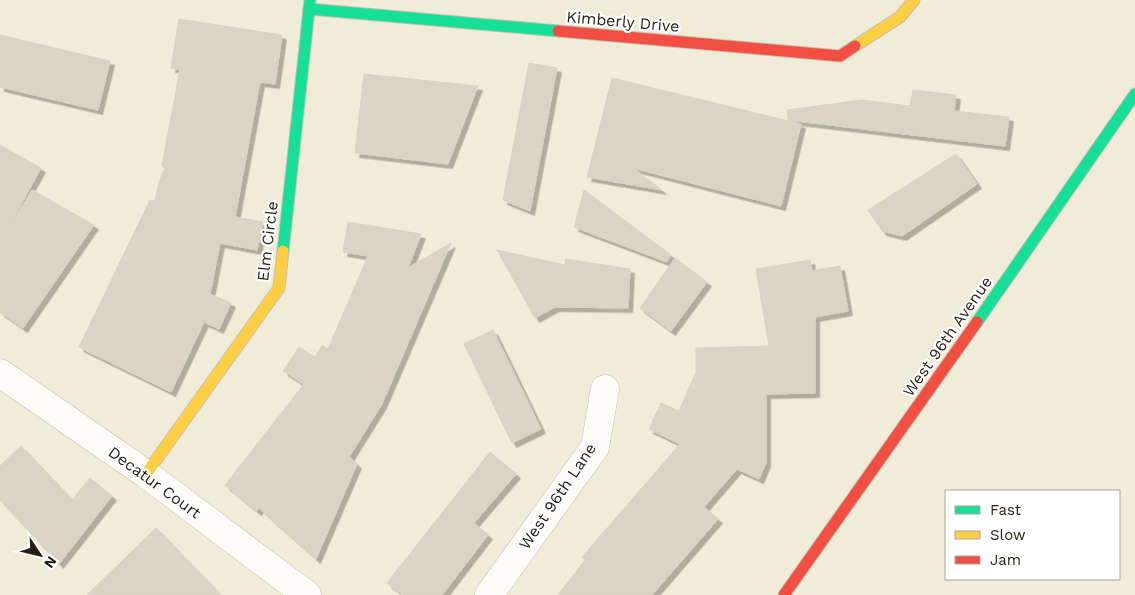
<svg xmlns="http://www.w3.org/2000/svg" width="1135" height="595" viewBox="0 0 1135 595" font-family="'Work Sans',sans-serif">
<defs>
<filter id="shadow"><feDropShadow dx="4.5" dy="4.5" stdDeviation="0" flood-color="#0004"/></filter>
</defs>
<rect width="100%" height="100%" fill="#f0ecd8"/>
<g fill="#dbd3c6" stroke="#d9d3c5" filter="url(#shadow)">
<polygon points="179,19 282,35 275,84 260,82 235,217 263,222 257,250 220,243 210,294 231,303 219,329 204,322 171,392 79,347 150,200 155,201 159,182 165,168 162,166 180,69 171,68"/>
<polygon points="0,35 110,61 98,110 0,87"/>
<polygon points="529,63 557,68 530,211 503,200"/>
<polygon points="364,74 478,86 448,164 355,153"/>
<polygon points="612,78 801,124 781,206 633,168 662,190 587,177"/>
<polygon points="913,90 956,95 954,111 1009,117 1005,146 788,120 787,110 862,100 910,106"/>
<polygon points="0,145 41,168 0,242 32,190 94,225 23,328 0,312"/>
<polygon points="956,154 977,184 902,236 882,231 868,210"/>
<polygon points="584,190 671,255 667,262 574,227"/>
<polygon points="348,222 421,234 408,268 451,243 382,404 349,457 357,464 316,559 259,508 257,511 225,485 304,384 283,371 299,347 315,357 322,345 328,349 368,256 343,252"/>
<polygon points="497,250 565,265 566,259 630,269 628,308 555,307 535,318"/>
<polygon points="675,258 707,282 671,331 640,308"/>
<polygon points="810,260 812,271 840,266 848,311 815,317 815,393 766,394 766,463 759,479 737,469 704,507 718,519 652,595 558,595 585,560 582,557 680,444 649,429 661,403 679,411 696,372 696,348 769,346 756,269"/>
<polygon points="493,330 541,429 512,443 464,344"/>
<polygon points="21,446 72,500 90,478 112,496 59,564 0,500 0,466"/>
<polygon points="490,452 516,474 474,523 488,535 442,595 403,595 387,583"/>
<polygon points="156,528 221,595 87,595"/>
</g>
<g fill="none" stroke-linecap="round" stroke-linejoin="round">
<defs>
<g id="street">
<polyline points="0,373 146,474 307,595"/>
<polyline points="489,595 595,447 605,389"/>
</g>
<g id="fast">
<polyline points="309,9 558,31"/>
<polyline points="283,251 310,0"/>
<polyline points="977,322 1135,94"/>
</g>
<g id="slow">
<polyline points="855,46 900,17 914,0"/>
<polyline points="146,474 279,288 283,251"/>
</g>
<g id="jam">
<polyline points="558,31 840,56 855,46"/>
<polyline points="784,595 977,322"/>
</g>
</defs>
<use href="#street" stroke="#c4c1b2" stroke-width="29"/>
<use href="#fast" stroke="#c4c1b2" stroke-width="13"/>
<use href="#slow" stroke="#c4c1b2" stroke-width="13"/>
<use href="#jam" stroke="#c4c1b2" stroke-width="13"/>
<use href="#street" stroke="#fdfcf9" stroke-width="28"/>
<use href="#fast" stroke="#16e098" stroke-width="11"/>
<use href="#slow" stroke="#ffcf43" stroke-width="11"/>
<use href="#jam" stroke="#f24e42" stroke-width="11"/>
</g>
<g text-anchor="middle" stroke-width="4.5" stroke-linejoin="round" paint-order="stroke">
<g font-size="16" fill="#221f12" stroke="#fff">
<text transform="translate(623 21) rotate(5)" y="6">Kimberly Drive</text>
<text transform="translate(267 241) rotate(-83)" y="6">Elm Circle</text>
<text transform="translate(947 336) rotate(-55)" y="6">West 96th Avenue</text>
<text transform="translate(155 482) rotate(36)" y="6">Decatur Court</text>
<text transform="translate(557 496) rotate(-56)" y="6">West 96th Lane</text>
</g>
</g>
<rect x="945" y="490" width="175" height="90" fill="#ffffff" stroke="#a7a5a0"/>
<rect x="955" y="506" width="25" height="8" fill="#16e098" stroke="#a7a5a0"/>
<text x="990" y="515" font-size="15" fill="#221f12">Fast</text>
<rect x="955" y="531" width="25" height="8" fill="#ffcf43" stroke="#a7a5a0"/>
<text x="990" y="540" font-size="15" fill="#221f12">Slow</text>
<rect x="955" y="556" width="25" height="8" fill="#f24e42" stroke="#a7a5a0"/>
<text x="990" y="565" font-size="15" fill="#221f12">Jam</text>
<g transform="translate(40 555) rotate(125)" stroke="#ffffff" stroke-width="4" paint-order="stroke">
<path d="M0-4L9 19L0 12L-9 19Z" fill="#221f12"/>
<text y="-8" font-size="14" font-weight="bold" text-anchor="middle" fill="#221f12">N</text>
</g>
</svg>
